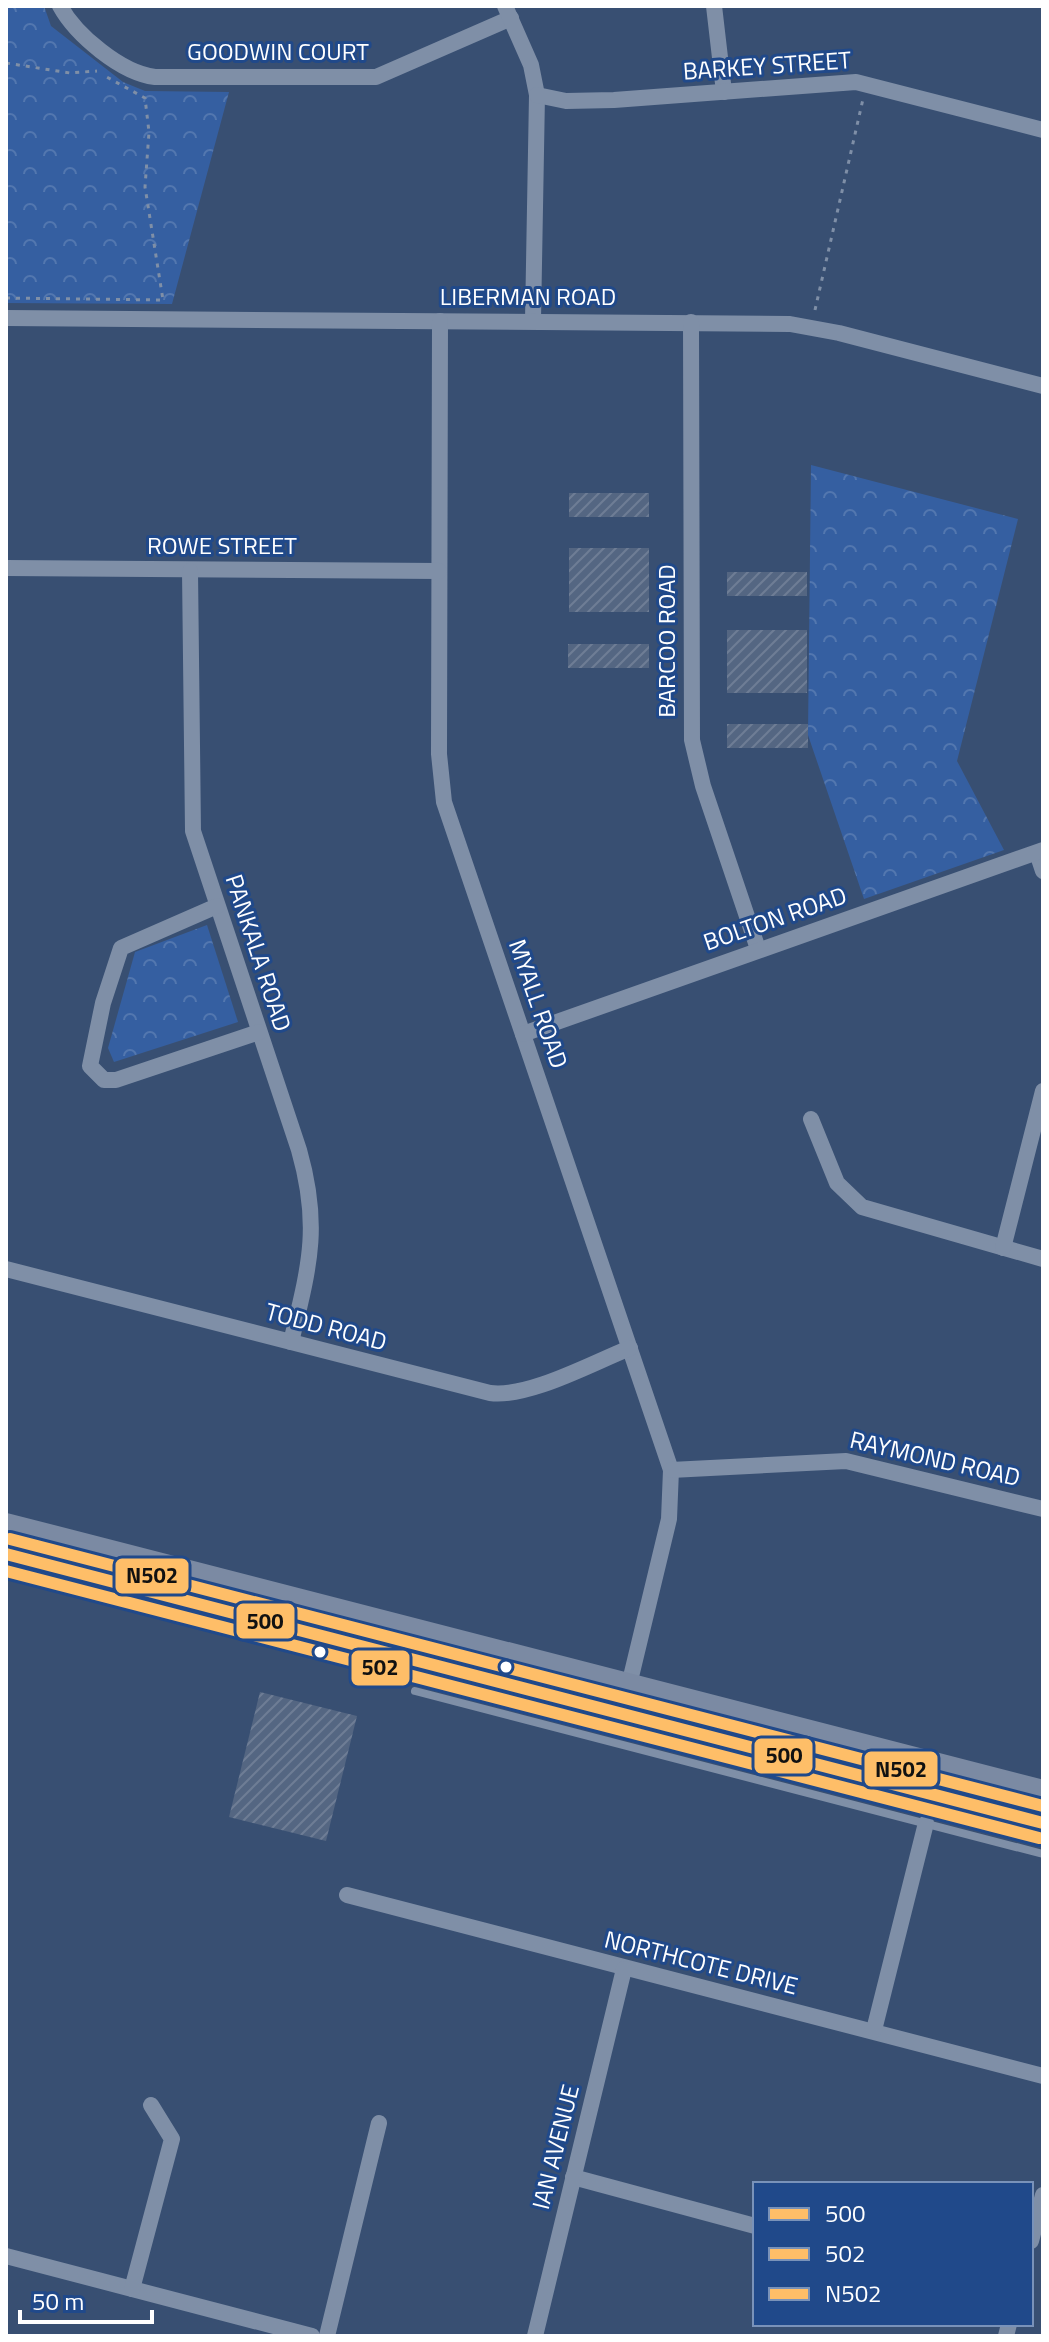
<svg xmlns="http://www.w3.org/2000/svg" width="1049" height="2342" viewBox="0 0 1049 2342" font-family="'Titillium Web',sans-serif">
<defs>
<pattern id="park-crowns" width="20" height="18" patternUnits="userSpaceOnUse" patternTransform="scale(2)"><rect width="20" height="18" fill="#355fa1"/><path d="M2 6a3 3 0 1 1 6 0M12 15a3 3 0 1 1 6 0" fill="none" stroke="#5377af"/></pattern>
<pattern id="building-hatch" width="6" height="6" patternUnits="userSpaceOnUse" patternTransform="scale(2)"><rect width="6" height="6" fill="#546682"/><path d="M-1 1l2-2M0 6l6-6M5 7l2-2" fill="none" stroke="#6e7d95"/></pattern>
</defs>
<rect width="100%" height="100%" fill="#384f72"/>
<g fill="url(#park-crowns)">
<polygon points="6,6 44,6 51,26 123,82 145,91 229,92 172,304 6,303"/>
<polygon points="811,465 1018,519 957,761 1004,850 864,899 808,735"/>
<polygon points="207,925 238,1022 114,1062 108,1048 135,952"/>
</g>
<g fill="url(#building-hatch)">
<rect x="569" y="493" width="80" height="24"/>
<rect x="569" y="548" width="80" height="64"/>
<rect x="727" y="572" width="80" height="24"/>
<rect x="727" y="630" width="80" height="63"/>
<rect x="568" y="644" width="81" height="24"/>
<rect x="727" y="724" width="81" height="24"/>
<polygon points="260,1692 357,1716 326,1841 229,1817"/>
</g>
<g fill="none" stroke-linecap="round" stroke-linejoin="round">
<g stroke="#7f8fa7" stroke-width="3" stroke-dasharray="4 6" stroke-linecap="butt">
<polyline points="6,63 70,73 97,71"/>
<polyline points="6,298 163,300 145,187 149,132 145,98 103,75"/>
<polyline points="815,310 863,99"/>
</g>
<polyline stroke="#7f8fa7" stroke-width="8" points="415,1691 1043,1854"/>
<g stroke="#7f8fa7" stroke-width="16">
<path d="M60,6C76,35 121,73 155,77H376L511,18"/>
<polyline points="505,6 531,65 537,95 533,320"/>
<polyline points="714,6 724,92"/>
<polyline points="537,95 566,101 614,100 856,82 1043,130"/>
<polyline points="6,318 790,324 839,333 1043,386"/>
<polyline points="440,321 439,754 444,802 671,1470 669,1519 629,1685"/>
<polyline points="691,322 692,740 703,786 758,949"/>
<polyline points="6,568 439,571"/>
<path d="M190,571L193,831L299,1150C321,1227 309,1267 291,1342"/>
<polyline points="1037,853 1043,871"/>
<polyline points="217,906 121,948 103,1003 90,1066 104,1080 116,1080 259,1032"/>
<polyline points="523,1034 1043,850"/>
<polyline points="811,1119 837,1183 862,1207 1043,1259"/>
<polyline points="1003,1248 1043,1091"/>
<path d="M6,1269L490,1393C529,1398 592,1363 630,1348"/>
<polyline points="671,1470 846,1461 1043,1509"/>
<polyline points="347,1895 1043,2076"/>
<polyline points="874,2030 926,1823"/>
<polyline points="573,2177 755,2226"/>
<polyline points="1031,2241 1043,2195"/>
<polyline points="6,2256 312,2336"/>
<polyline points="132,2289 172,2139 151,2105"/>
<polyline points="327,2336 379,2123"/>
<polyline points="535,2336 624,1969"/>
<polyline points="1006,2336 1009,2324"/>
</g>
<g stroke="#7b8aa3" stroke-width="24">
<polyline points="6,1525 1043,1792"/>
<polyline points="6,1554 1043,1823"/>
</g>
<defs>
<polyline id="bus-1" points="6,1554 1043,1823"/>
<polyline id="bus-2" points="6,1571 1039,1838"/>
<polyline id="bus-3" points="10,1539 1043,1806"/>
</defs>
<use href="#bus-1" stroke="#20498a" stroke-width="18"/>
<use href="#bus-2" stroke="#20498a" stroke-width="18"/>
<use href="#bus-3" stroke="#20498a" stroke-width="18"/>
<use href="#bus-1" stroke="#febe68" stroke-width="12"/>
<use href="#bus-2" stroke="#febe68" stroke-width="12"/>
<use href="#bus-3" stroke="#febe68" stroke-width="12"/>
</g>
<g fill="#fff" stroke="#20498a" stroke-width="3">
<circle cx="320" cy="1652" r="7"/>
<circle cx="506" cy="1667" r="7"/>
</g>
<g text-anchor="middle" stroke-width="6" stroke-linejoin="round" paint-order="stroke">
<g font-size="24" fill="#fff" stroke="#20498a">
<text x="278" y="60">GOODWIN COURT</text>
<text transform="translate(767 66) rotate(-4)" y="8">BARKEY STREET</text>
<text x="528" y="305">LIBERMAN ROAD</text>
<text x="222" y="554">ROWE STREET</text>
<text transform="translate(667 641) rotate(-90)" y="8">BARCOO ROAD</text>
<text transform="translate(775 919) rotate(-19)" y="8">BOLTON ROAD</text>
<text transform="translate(258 953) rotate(72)" y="8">PANKALA ROAD</text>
<text transform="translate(538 1004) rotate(71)" y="8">MYALL ROAD</text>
<text transform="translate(326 1327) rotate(15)" y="8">TODD ROAD</text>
<text transform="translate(935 1459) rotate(13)" y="8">RAYMOND ROAD</text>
<text transform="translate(701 1963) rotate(14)" y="8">NORTHCOTE DRIVE</text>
<text transform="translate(556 2147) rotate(-76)" y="8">IAN AVENUE</text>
</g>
</g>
<g stroke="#20498a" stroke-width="3">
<rect x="114" y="1557" width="76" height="38" rx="8" fill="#febe68"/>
<rect x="235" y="1602" width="61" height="38" rx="8" fill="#febe68"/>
<rect x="350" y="1649" width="61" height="38" rx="8" fill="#febe68"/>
<rect x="753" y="1737" width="61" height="38" rx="8" fill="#febe68"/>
<rect x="863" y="1750" width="76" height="38" rx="8" fill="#febe68"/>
</g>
<g font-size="22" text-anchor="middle" font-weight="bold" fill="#111">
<text x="152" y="1583">N502</text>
<text x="265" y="1629">500</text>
<text x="380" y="1675">502</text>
<text x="784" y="1763">500</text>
<text x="901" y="1777">N502</text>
</g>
<rect width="1049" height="2342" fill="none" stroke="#ffffff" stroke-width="16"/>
<rect x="753" y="2182" width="280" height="144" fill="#20498a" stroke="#7992b9" stroke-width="2"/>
<rect x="769" y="2208" width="40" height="12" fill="#febe68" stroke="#7992b9" stroke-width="2"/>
<text x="825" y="2222" font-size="24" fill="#ffffff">500</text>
<rect x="769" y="2248" width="40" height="12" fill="#febe68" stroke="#7992b9" stroke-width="2"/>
<text x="825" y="2262" font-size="24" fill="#ffffff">502</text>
<rect x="769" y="2288" width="40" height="12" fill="#febe68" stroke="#7992b9" stroke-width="2"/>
<text x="825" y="2302" font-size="24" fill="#ffffff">N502</text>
<path d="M20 2310v12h132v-12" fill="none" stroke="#ffffff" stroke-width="4"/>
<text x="32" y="2310" font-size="24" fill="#ffffff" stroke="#20498a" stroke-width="6" paint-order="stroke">50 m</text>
</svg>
